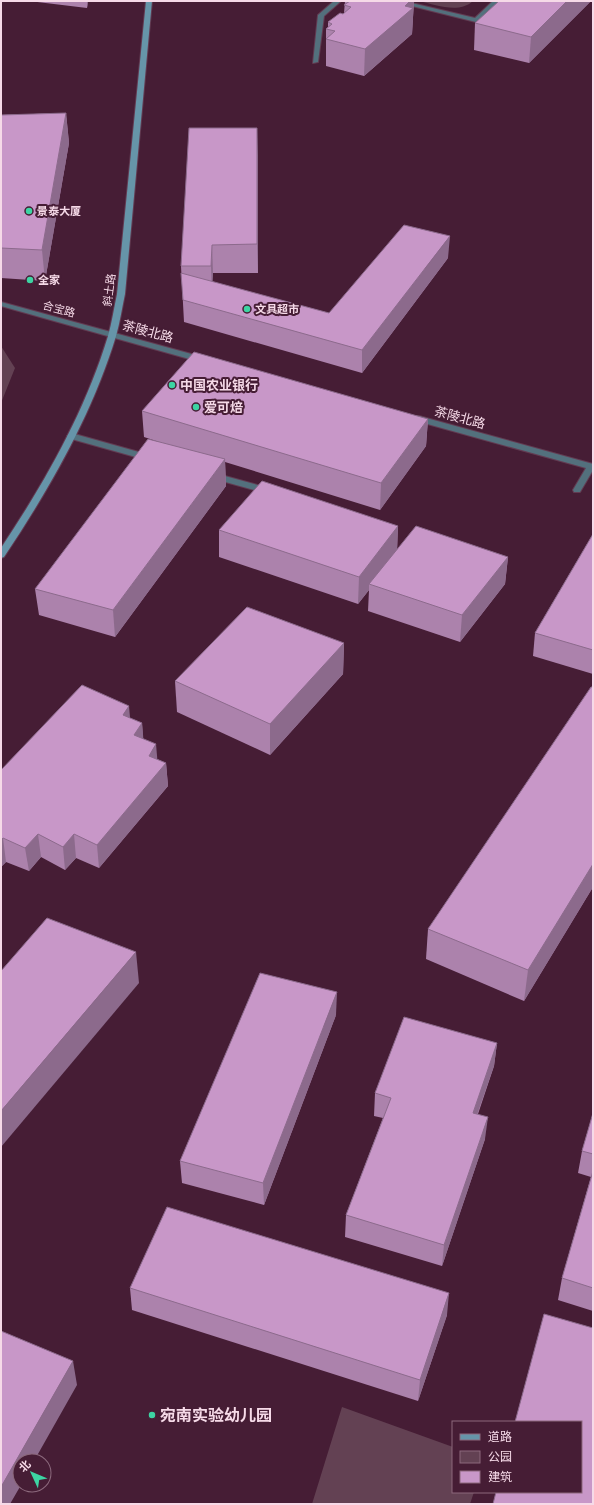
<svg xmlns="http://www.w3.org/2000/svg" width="594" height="1505" viewBox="0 0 594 1505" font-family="'PT Sans','Noto Sans SC',sans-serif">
<rect width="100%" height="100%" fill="#461d35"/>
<g fill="#634153">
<path d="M419,1H473C459,14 436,5 419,1Z"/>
<polygon points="1,346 15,368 1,403"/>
<polygon points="342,1407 453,1447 453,1492 474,1492 470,1504 312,1504"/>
</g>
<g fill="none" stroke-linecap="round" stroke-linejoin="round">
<defs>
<g id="lane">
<polygon points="334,1 341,1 324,16 318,62 313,63 318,15"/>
<polygon points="392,1 403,1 475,18 493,1 500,1 476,22"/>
</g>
<g id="street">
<polygon points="1,302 206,358 207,360 203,362 200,362 1,306"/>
<polygon points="413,416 419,416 593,464 593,470 580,492 574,492 573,490 586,468 413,420 412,418"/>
<polygon points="71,433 153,456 154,458 150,461 68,438 67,436"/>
<polygon points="214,473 261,486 262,488 258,491 211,478 210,476 211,474"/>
</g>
<path id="secondary" d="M146,1H152L125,294C122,308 120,322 116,336C92,415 50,488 4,557L1,558V548C45,482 85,412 108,336C112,322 114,308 117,294Z"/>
</defs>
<use href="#lane" stroke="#623b52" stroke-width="2"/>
<use href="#street" stroke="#623b52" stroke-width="2"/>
<use href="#secondary" stroke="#623b52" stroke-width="2"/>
<use href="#lane" fill="#53707d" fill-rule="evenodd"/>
<use href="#street" fill="#53707d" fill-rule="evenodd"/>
<use href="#secondary" fill="#6695a9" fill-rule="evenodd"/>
</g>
<g fill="#ac82ac">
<polygon points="29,1 88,1 87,8"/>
<polygon points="345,1 414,1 412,34 364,76 326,66 326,29 328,27 328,22 344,13"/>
<polygon points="499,1 591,1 529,63 474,50 475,23"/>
<polygon points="66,113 69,143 45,281 1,278 1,115"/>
<polygon points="258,155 258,273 213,273 212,282 329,313 448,258 362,373 184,322 181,266"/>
<polygon points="142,411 428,419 426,446 380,510 225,462 226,486 115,637 39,615 35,589 159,442 144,437"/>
<polygon points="398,526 397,550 508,557 505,584 460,642 368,611 369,590 358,604 219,557 219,530"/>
<polygon points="593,534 593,674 533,656 535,633"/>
<polygon points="344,643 343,674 270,755 177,712 175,681"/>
<polygon points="593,687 593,887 524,1001 426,959 428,929"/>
<polygon points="130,718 142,723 143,739 157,759 166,763 168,786 99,868 76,858 65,870 41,857 29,871 6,862 1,867 1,770"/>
<polygon points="336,1015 264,1205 182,1183 180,1161"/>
<polygon points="497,1043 494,1066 478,1114 485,1139 442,1266 345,1237 346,1215 383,1118 374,1116 375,1093"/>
<polygon points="593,1113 593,1311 558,1300 562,1278 591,1177 578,1173 582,1151"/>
<polygon points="130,1288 447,1315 418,1401 132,1310"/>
</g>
<g fill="#8c6a8c">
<polygon points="87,1 88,1 87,8"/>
<polygon points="402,1 414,1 412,34 364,76 365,49"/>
<polygon points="567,1 591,1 529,63 531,37"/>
<polygon points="66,113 69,143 45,281 42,250"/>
<polygon points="257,128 258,155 258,273 257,244"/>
<polygon points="450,236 448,258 362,373 362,350"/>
<polygon points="212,245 213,273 212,295 211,266"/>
<polygon points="428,419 426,446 380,510 381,483"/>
<polygon points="225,459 226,486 115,637 113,610"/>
<polygon points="398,526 397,553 369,584 369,590 358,604 359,577"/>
<polygon points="508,557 505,584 460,642 462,615"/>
<polygon points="344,643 343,674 270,755 270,724"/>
<polygon points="129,706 131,729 123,715"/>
<polygon points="142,723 144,746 134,735"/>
<polygon points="156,744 158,767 149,756"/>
<polygon points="166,763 168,786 99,868 97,845"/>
<polygon points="38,834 41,857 29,871 25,848"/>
<polygon points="74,834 76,858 65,870 63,847"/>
<polygon points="3,838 6,862 1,867 1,840"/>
<polygon points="593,864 593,887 524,1001 528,970"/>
<polygon points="136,952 139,983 1,1147 1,1111"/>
<polygon points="337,992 336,1015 264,1205 263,1183"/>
<polygon points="497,1043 494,1066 470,1135 473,1113"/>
<polygon points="488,1117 485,1139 442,1266 444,1245"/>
<polygon points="449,1293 447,1315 418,1401 420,1380"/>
<polygon points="73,1361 77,1385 34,1461 20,1461 20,1485 21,1485 10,1504 1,1504 1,1487"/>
</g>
<g fill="#c897c8" stroke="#8c6a8c">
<polygon points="350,1 407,1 409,2 405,6 413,8 365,49 326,39 335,31 326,29 332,24 328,22 340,13 343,14 351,7 344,5"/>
<polygon points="499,1 567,1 531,37 475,23"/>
<polygon points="66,113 42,250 1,248 1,115"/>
<polygon points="189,128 257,128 257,244 212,245 211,266 181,266"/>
<polygon points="404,225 450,236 362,350 183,300 181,273 329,313"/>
<polygon points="194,352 428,419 381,483 142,411"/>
<polygon points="148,439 225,459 113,610 35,589"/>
<polygon points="262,481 398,526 359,577 219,530"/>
<polygon points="416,526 508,557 462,615 369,584"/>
<polygon points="593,534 593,650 535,633"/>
<polygon points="247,607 344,643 270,724 175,681"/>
<polygon points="82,685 129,706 123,715 142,723 134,735 156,744 149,756 166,763 97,845 74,834 63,847 38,834 25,848 3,838 1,840 1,770"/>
<polygon points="591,687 593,687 593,864 528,970 428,929"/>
<polygon points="47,918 136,952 1,1111 1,971"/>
<polygon points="260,973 337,992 263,1183 180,1161"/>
<polygon points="404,1017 497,1043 473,1113 488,1117 444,1245 346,1215 391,1098 375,1093"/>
<polygon points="593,1113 593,1154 582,1151"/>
<polygon points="593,1171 593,1288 562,1278"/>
<polygon points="167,1207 449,1293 420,1380 130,1288"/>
<polygon points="544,1314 593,1328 593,1504 493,1504 496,1492 581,1492 581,1422 515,1422"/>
<polygon points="1,1331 73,1361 1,1487"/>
</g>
<g fill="#3dd4a3" stroke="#461d35" stroke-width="1.5">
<circle cx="29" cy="211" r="4"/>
<circle cx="30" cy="280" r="4"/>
<circle cx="247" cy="309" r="4"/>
<circle cx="172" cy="385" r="4"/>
<circle cx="196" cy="407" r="4"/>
<circle cx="152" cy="1415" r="4"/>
</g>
<g text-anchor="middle" stroke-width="4" stroke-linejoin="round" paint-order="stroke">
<g font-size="11" font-weight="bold" fill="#f6dae8" stroke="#461d35" text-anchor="start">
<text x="37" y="215">景泰大厦</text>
<text x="38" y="284">全家</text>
<text x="255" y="313">文具超市</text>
</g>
<g font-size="11" fill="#f6dae8" stroke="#461d35">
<text transform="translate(109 290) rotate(-82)" y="4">斜土路</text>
<text transform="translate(59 309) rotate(15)" y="4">合宝路</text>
</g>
<g font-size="13" fill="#f6dae8" stroke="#461d35">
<text transform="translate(148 331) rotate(15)" y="5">茶陵北路</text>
<text transform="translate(460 417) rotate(15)" y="5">茶陵北路</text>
</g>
<g font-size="13" font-weight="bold" fill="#f6dae8" stroke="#461d35" text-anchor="start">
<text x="180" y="390">中国农业银行</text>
<text x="204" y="412">爱可焙</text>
</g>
<g font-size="16" font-weight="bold" fill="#f6dae8" stroke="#461d35" text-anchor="start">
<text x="160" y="1421">宛南实验幼儿园</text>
</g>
</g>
<rect width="594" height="1505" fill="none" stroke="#f6dae8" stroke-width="4"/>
<rect x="452" y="1421" width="130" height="72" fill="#461d35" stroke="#8c697d"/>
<rect x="460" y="1434" width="20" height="6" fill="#6695a9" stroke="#8c697d"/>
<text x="488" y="1441" font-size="12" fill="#f6dae8">道路</text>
<rect x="460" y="1451" width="20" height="12" fill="#634153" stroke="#8c697d"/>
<text x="488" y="1461" font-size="12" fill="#f6dae8">公园</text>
<rect x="460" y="1471" width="20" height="12" fill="#c897c8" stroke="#8c697d"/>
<text x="488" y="1481" font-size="12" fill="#f6dae8">建筑</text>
<g transform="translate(32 1473) rotate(314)"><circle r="19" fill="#461d35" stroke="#8c697d"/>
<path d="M0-3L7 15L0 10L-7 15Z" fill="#3dd4a3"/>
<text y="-6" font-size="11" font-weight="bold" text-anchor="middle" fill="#f6dae8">北</text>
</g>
</svg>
